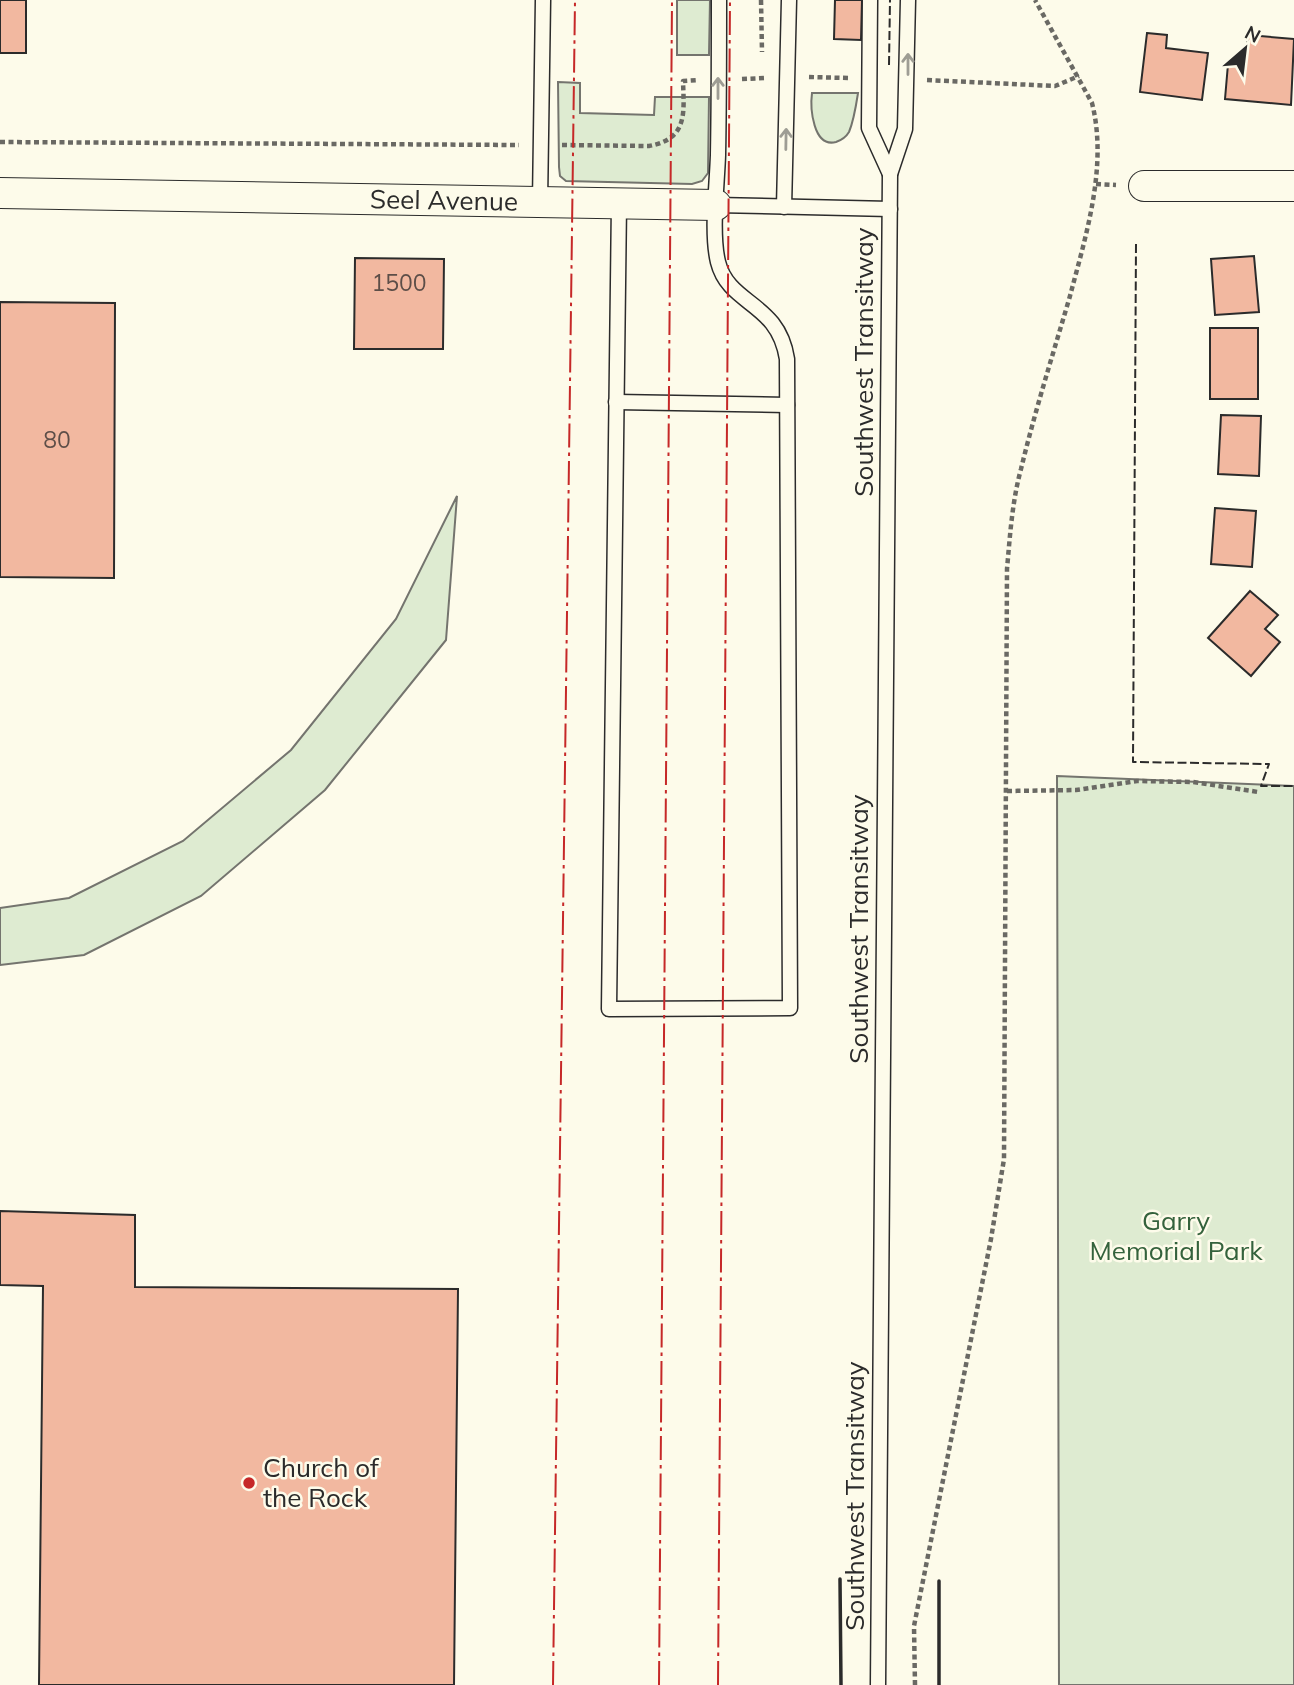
<svg xmlns="http://www.w3.org/2000/svg" width="1294" height="1685" viewBox="0 0 1294 1685" font-family="Mulish,sans-serif">
<rect width="100%" height="100%" fill="#fdfbea"/>
<g fill="#deebd1" stroke="#74746e" stroke-width="2">
<polygon points="677,0 710,0 709,55 677,55"/>
<polygon points="558,82 580,83 580,113 654,115 655,97 709,97 708,173 702,181 692,184 566,181 560,176 559,167"/>
<path d="M812,93H858C856,106 854,120 849,132C846,137 842,140 836,142C813,148 810,108 812,93Z"/>
<polygon points="457,496 446,640 325,790 201,896 84,955 0,965 0,908 69,898 183,841 291,750 396,619"/>
<polygon points="1057,776 1294,786 1294,1685 1059,1685"/>
</g>
<g fill="#f2b8a0" stroke="#2b2b2b" stroke-width="2">
<rect x="0" y="0" width="26" height="53"/>
<polygon points="835,0 862,0 861,40 834,39"/>
<polygon points="1147,33 1167,35 1166,48 1208,53 1202,100 1140,92"/>
<polygon points="1248,35 1294,39 1291,105 1225,99 1228,64 1245,66"/>
<polygon points="1254,256 1259,312 1215,315 1211,259"/>
<polygon points="355,258 444,259 443,349 354,349"/>
<polygon points="0,302 115,303 114,578 0,577"/>
<rect x="1210" y="328" width="48" height="71"/>
<polygon points="1221,415 1261,416 1259,476 1218,474"/>
<polygon points="1215,508 1256,511 1252,567 1211,564"/>
<polygon points="1250,591 1278,615 1265,629 1280,642 1251,676 1208,638"/>
<polygon points="0,1211 135,1215 135,1287 458,1289 454,1685 39,1685 43,1286 0,1285"/>
</g>
<g fill="none" stroke-linecap="round" stroke-linejoin="round">
<defs>
<g id="service">
<polyline points="870,0 869,128 890,174"/>
<polyline points="540,202 543,0"/>
<path d="M619,203L609,1009L790,1008L787,359C778,301 729,306 718,262C711,233 717,186 718,155C719,104 719,52 719,0"/>
<polyline points="716,205 890,209"/>
<polyline points="784,207 789,0"/>
<polyline points="616,402 787,405"/>
<polyline points="878,1685 890,174 905,129 908,0"/>
</g>
<g id="minor">
<polyline points="1144,186 1294,186"/>
<path id="s1" d="M0,193L716,205"/>
</g>
</defs>
<use href="#service" stroke="#2b2b2b" stroke-width="17"/>
<use href="#minor" stroke="#2b2b2b" stroke-width="32"/>
<g stroke="#6a6964" stroke-width="4.5" stroke-dasharray="5 3.5" stroke-linecap="butt">
<polyline points="761,0 762,52"/>
<polyline points="809,77 849,78"/>
<polyline points="742,79 765,78"/>
<polyline points="927,80 1055,86 1079,76"/>
<polyline points="0,142 519,145"/>
<path d="M562,145L649,146C688,139 684,113 683,81L698,80"/>
<polyline points="1096,184 1116,185"/>
<polyline points="1007,791 1076,790 1137,781 1193,782 1258,792"/>
<path d="M915,1685L914,1626L991,1239L1004,1159L1007,569C1010,536 1012,502 1021,469C1035,411 1053,354 1070,296C1086,235 1108,166 1092,103L1035,0"/>
</g>
<use href="#service" stroke="#fdfbea" stroke-width="14"/>
<use href="#minor" stroke="#fdfbea" stroke-width="30"/>
<g stroke="#2b2b2b" stroke-width="2" stroke-dasharray="9 3.5" stroke-linecap="butt">
<polyline points="889,65 890,0"/>
<polyline points="1136,244 1133,762 1269,764 1261,786 1294,786"/>
</g>
<g stroke="#2b2b2b" stroke-width="3.5">
<polyline points="840,1579 841,1685"/>
<polyline points="939,1685 939,1581"/>
</g>
<g stroke="#c62828" stroke-width="2" stroke-dasharray="24 5 3.5 5" stroke-linecap="butt">
<polyline points="553,1685 575,0"/>
<polyline points="659,1685 672,0"/>
<polyline points="718,1685 730,0"/>
</g>
</g>
<defs><path id="oneway-shaft" d="M-6 0H5M1.5-3L5.5 0L1.5 3" fill="none" stroke-width="1.6" stroke-linecap="round" stroke-linejoin="round" transform="scale(1.75)"/></defs>
<g stroke="#9e9d94">
<use href="#oneway-shaft" transform="translate(908 64) rotate(-90)"/>
<use href="#oneway-shaft" transform="translate(718 88) rotate(-90)"/>
<use href="#oneway-shaft" transform="translate(786 139) rotate(-89)"/>
</g>
<circle fill="#c62828" stroke="#fdfbea" stroke-width="2.5" cx="249" cy="1483" r="7"/>
<g text-anchor="middle" stroke-width="5" stroke-linejoin="round" paint-order="stroke">
<g font-size="23" fill="#5d4e48">
<text x="399" y="291">1500</text>
<text x="57" y="448">80</text>
</g>
<g font-size="26" fill="#2b2b2b" stroke="#fdfbea">
<text dy="9" stroke="none"><textPath href="#s1" startOffset="444">Seel Avenue</textPath></text>
<text transform="translate(864 362) rotate(-90)" y="9">Southwest Transitway</text>
<text transform="translate(859 929) rotate(-90)" y="9">Southwest Transitway</text>
<text transform="translate(855 1496) rotate(-90)" y="9">Southwest Transitway</text>
</g>
<g font-size="26" fill="#34623c" stroke="#fdfbea">
<text x="1176" y="1230">Garry<tspan x="1176" dy="30">Memorial Park</tspan></text>
</g>
<g font-size="26" fill="#2b2b2b" stroke="#fdfbea" text-anchor="start">
<text x="263" y="1477">Church of<tspan x="263" dy="30">the Rock</tspan></text>
</g>
</g>
<g transform="translate(1245 49) rotate(28)" stroke="#fdfbea" stroke-width="5" paint-order="stroke">
<path d="M0-5L12 26L0 18L-12 26Z" fill="#2b2b2b"/>
<text y="-10" font-size="19" font-weight="bold" text-anchor="middle" fill="#2b2b2b">N</text>
</g>
</svg>
